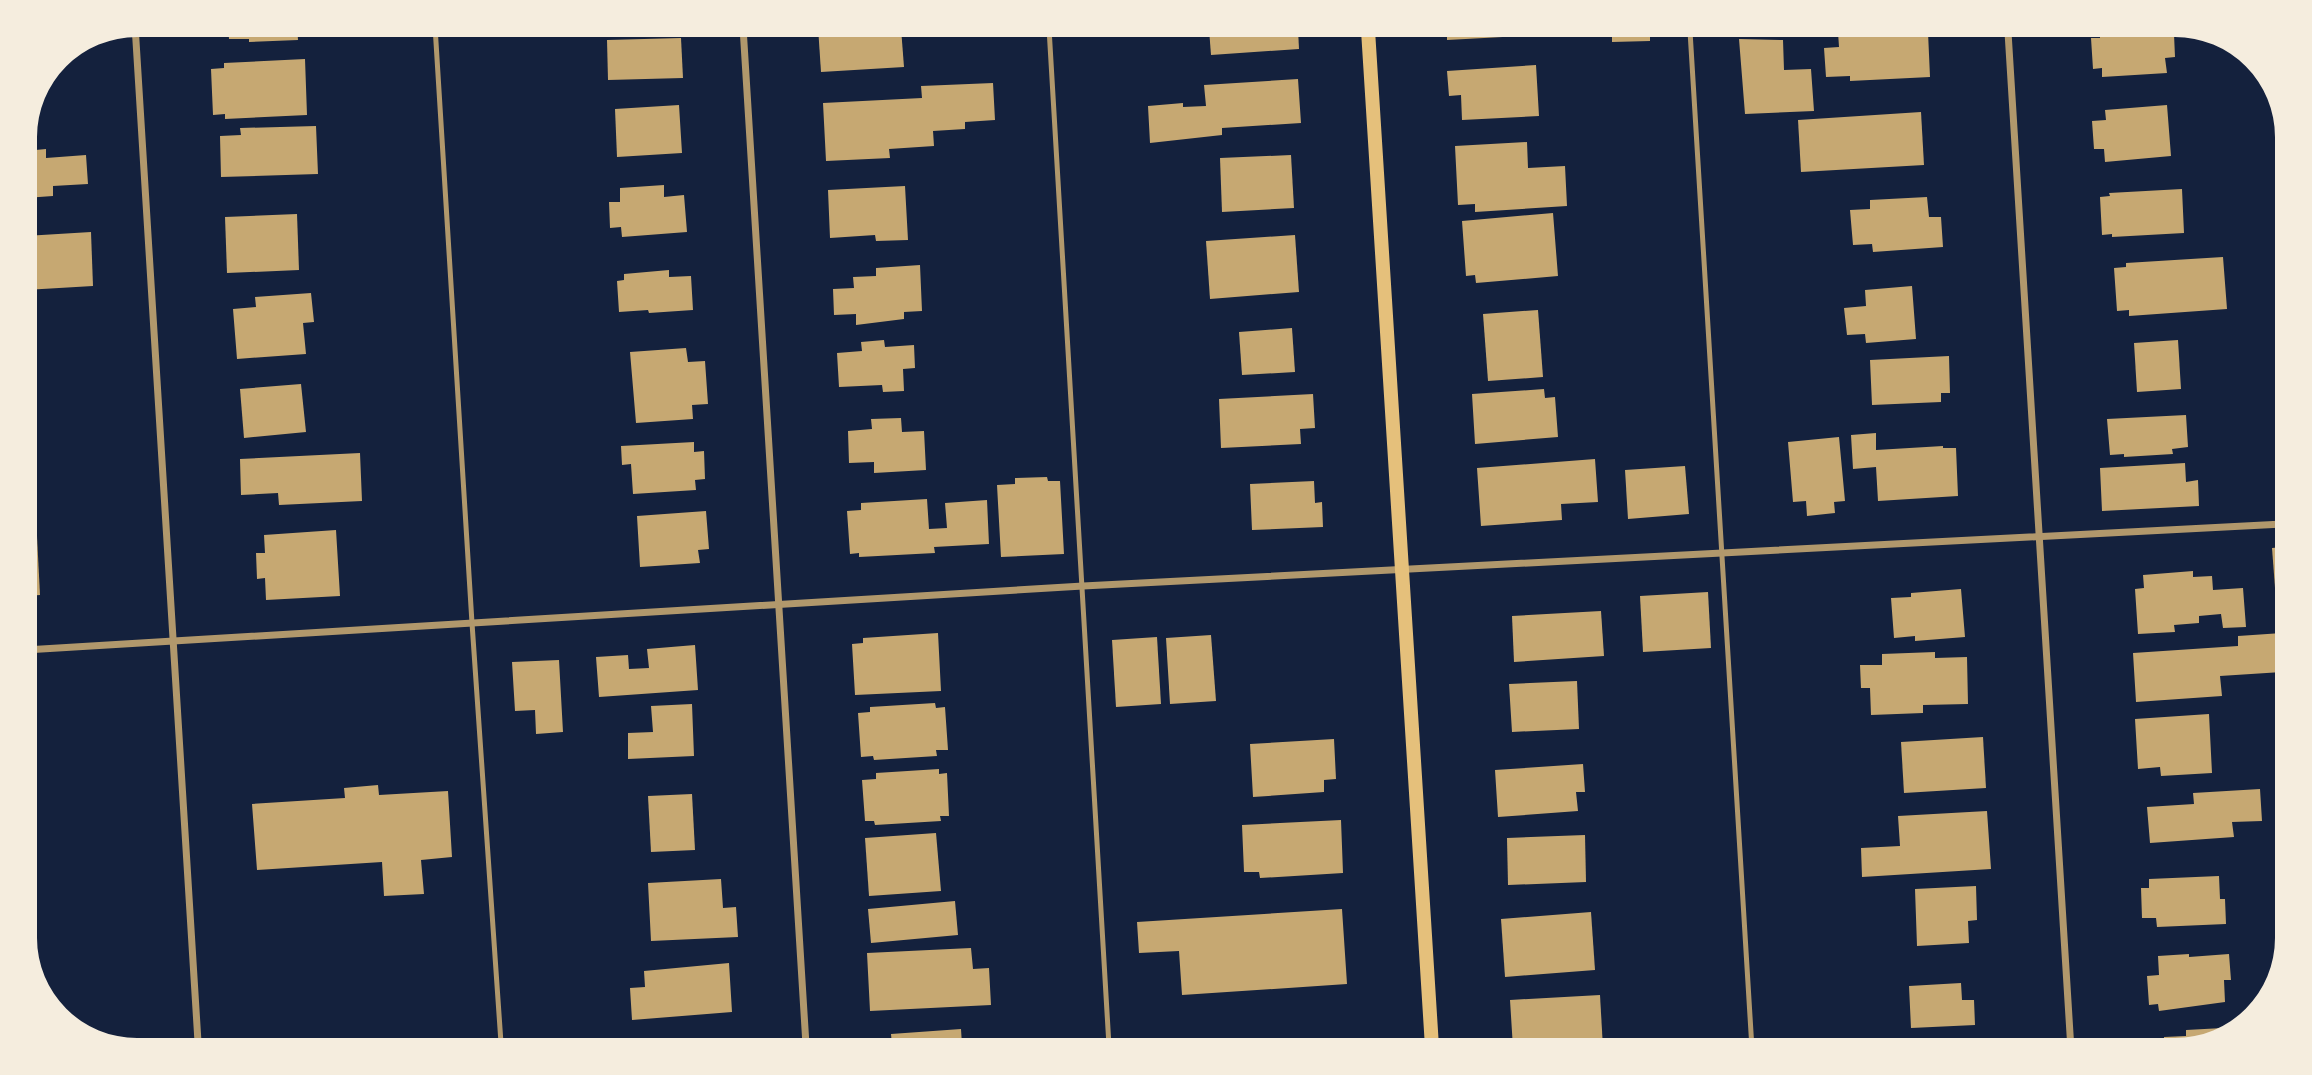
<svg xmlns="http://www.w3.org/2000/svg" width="2312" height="1075" viewBox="0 0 2312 1075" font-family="'DM Sans',sans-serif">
<rect width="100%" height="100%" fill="#14213d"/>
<g fill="#c6a872">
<polygon points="228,25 297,25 298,40 249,42 249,39 229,39"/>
<polygon points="818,27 901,28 904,67 821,72"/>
<polygon points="1209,29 1298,29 1299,49 1211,55"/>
<polygon points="1447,30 1541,30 1541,35 1447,40"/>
<polygon points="1612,31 1650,31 1650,41 1612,42"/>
<polygon points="1708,31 1740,31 1740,34 1708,37"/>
<polygon points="1838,32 1928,32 1930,77 1850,81 1850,76 1826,77 1824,48 1839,47"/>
<polygon points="2100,33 2174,34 2175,57 2165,58 2167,73 2102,77 2102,68 2093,69 2091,38 2100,38"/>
<polygon points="681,38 683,78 608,80 607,40"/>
<polygon points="1739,39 1783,40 1784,70 1811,69 1814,111 1745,114"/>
<polygon points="305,59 307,115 225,119 225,114 213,115 211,69 224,68 224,63"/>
<polygon points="1536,65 1539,116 1462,120 1461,95 1449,96 1447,71"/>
<polygon points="1298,79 1301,123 1222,128 1222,135 1150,143 1148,106 1183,103 1183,107 1206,106 1204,85"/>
<polygon points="993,83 995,120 965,122 965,129 933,131 934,146 889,149 890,158 826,161 823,103 922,98 921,86"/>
<polygon points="679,105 682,153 617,157 615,109"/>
<polygon points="2167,105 2171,156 2105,162 2104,149 2094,149 2092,121 2106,120 2105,110"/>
<polygon points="1921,112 1924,165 1801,172 1798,120"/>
<polygon points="316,126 318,174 221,177 220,136 241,135 240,128"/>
<polygon points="1527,142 1528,168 1565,166 1567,206 1475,212 1475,204 1458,205 1455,146"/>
<polygon points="46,149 46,158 86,155 88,184 53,186 53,196 25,198 25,151"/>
<polygon points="1291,155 1294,208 1222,212 1220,158"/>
<polygon points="664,185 664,197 684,195 687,232 622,237 621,227 610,228 609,202 620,202 620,188"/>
<polygon points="905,186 908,240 876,241 875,235 830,238 828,190"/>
<polygon points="2182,189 2184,233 2112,237 2112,234 2102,235 2100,197 2110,196 2109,193"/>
<polygon points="1927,197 1929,217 1941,217 1943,247 1873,252 1872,244 1853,245 1850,210 1870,209 1870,200"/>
<polygon points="1553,213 1558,276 1476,283 1475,275 1466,276 1462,221"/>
<polygon points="297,214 299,270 227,273 225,217"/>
<polygon points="91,232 93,286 25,290 25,236"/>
<polygon points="1295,235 1299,292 1210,299 1206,241"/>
<polygon points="2223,257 2227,309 2129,316 2129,310 2117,311 2114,268 2126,267 2126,263"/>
<polygon points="920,265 922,311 904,312 904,319 856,325 856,314 834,315 833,289 854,288 853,277 876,276 876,268"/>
<polygon points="669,270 669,277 691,276 693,310 649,313 648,310 619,312 617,281 624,280 624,274"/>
<polygon points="1912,286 1916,339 1866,343 1865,334 1847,335 1844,308 1866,306 1865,290"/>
<polygon points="311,293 314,322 303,323 306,354 237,359 233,309 256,307 255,297"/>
<polygon points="1538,310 1543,377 1488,381 1483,314"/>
<polygon points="1292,328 1295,372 1242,375 1239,332"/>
<polygon points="884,340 885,347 914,345 915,368 903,369 904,391 883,392 882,385 839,387 837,353 862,351 861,342"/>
<polygon points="2178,340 2181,389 2137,392 2134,343"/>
<polygon points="686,348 688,362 705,361 708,404 692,405 693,419 636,423 630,352"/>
<polygon points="1949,356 1950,393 1941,393 1941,402 1872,405 1870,360"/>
<polygon points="301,384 306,432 244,438 240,389"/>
<polygon points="1544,389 1545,398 1555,397 1558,437 1475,444 1472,394"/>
<polygon points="1313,394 1315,428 1300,429 1301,444 1221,448 1219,399"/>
<polygon points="25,399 30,399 40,595 25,596"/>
<polygon points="2186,415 2188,447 2172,449 2173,454 2124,457 2124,454 2110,455 2107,419"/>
<polygon points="901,418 902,432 924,431 926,470 874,473 874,462 849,463 848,431 872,429 871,419"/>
<polygon points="1876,433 1876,450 1943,446 1943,448 1956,448 1958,496 1878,501 1876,467 1853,469 1851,435"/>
<polygon points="1839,437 1845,501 1834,502 1835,513 1807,516 1806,501 1793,502 1788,442"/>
<polygon points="694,442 694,452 704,451 705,479 695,480 696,490 633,494 631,464 622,465 621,446"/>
<polygon points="360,453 362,501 279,505 278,493 241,495 240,459"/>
<polygon points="1595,459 1598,502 1561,504 1562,520 1481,526 1477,468"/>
<polygon points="2185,463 2186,482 2198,480 2199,506 2102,511 2100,468"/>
<polygon points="1685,466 1689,514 1628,519 1625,470"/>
<polygon points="1047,477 1048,481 1060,481 1064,554 1001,557 997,485 1015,484 1015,478"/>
<polygon points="1314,481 1315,503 1322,502 1323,527 1252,530 1250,484"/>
<polygon points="927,499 929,529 947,528 945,503 987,500 989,544 934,547 935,553 859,557 859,553 850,554 847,511 861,510 861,503"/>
<polygon points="706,511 709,549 698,550 700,563 640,567 637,516"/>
<polygon points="336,530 340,596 266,600 265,578 257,579 256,553 265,553 264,535"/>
<polygon points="2283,547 2282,614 2277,614 2272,548"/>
<polygon points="2193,571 2193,577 2212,576 2213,590 2243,588 2246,627 2223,628 2221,614 2199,616 2199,623 2174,625 2175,632 2138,634 2135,589 2144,588 2143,575"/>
<polygon points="1961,589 1965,637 1915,641 1915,636 1894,638 1891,598 1911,597 1911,593"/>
<polygon points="1708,592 1711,648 1643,652 1640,596"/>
<polygon points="1601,611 1604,656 1514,662 1512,616"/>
<polygon points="938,633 941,691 855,695 852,644 863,643 863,638"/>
<polygon points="2282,633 2282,672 2220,676 2222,696 2136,702 2133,653 2238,646 2238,636"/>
<polygon points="1211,635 1216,701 1170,704 1166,638"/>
<polygon points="1157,637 1161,704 1116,707 1112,640"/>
<polygon points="695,645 698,690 599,697 596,657 628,655 629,669 649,668 647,649"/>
<polygon points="1935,652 1935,658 1967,657 1968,704 1923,705 1923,713 1871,715 1870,688 1861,688 1860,665 1882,665 1882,654"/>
<polygon points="559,660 563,732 536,734 535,710 515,711 512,662"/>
<polygon points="1577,681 1579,729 1512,732 1509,684"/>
<polygon points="935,703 936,708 945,707 948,750 936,750 937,756 874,760 873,756 861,757 858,713 870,712 870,707"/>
<polygon points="692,704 694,756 628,759 628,733 653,732 651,706"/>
<polygon points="2209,714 2212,773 2161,776 2160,767 2138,769 2135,719"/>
<polygon points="1983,737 1986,788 1904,793 1901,742"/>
<polygon points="1334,739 1336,779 1324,780 1324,792 1253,797 1250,744"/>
<polygon points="1583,764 1585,792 1576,792 1578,811 1498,817 1495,770"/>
<polygon points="939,769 939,774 947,773 949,816 940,816 941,821 875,825 874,821 865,821 862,780 876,779 876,773"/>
<polygon points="378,785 379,795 448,791 452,857 421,860 424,894 384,896 382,862 257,870 252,804 345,798 344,788"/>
<polygon points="2260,789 2262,821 2232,822 2234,837 2150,843 2147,807 2194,804 2193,793"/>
<polygon points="692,794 695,850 651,852 648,796"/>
<polygon points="1987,811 1991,869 1862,877 1861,848 1900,846 1898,816"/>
<polygon points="1341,820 1343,873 1260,878 1259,872 1244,872 1242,825"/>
<polygon points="936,833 941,891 869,896 865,838"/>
<polygon points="1585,835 1586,882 1508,885 1507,838"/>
<polygon points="2219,876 2220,899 2225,899 2226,924 2157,927 2156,918 2142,918 2141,888 2149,888 2149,879"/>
<polygon points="721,879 723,908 736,907 738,937 651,941 648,883"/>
<polygon points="1976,886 1977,920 1968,921 1969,943 1917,946 1915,889"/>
<polygon points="955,901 958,935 871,943 868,909"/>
<polygon points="1342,909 1347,984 1182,995 1179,951 1139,953 1137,922"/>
<polygon points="1591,912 1595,970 1505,977 1501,919"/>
<polygon points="971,948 973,969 989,968 991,1005 870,1011 867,953"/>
<polygon points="2189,954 2189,957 2229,954 2231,980 2224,980 2225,1002 2159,1011 2158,1004 2149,1005 2147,976 2159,975 2158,956"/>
<polygon points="729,963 732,1012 632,1020 630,988 645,987 644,971"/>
<polygon points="1961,983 1962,1000 1974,1000 1975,1025 1911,1028 1909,986"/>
<polygon points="1600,995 1603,1048 1513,1048 1510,1000"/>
<polygon points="2241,1027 2237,1032 2176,1050 2164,1050 2164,1037 2186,1036 2186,1030"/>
<polygon points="961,1029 962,1045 892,1045 891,1034"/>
<polygon points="733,1039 733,1044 686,1044 686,1042"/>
</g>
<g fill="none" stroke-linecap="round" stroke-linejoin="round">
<g stroke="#b1986c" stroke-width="5">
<polyline points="435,26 472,623 501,1043"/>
<polyline points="1049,28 1109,1046"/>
<polyline points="1690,31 1752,1049"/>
</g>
<g stroke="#b1986c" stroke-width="7">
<polyline points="135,25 198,1042"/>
<polyline points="743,27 806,1045"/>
<polyline points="2008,32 2071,1050"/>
<polyline points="25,650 1083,586 2283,524"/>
</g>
<polyline stroke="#e5c07b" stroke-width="14" points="1368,30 1432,1047"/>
</g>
<path d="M0 0H2312V1075H0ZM137 37H2175A100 100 0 0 1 2275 137V938A100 100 0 0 1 2175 1038H137A100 100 0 0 1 37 938V137A100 100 0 0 1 137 37Z" fill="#f5edde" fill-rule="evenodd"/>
</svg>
